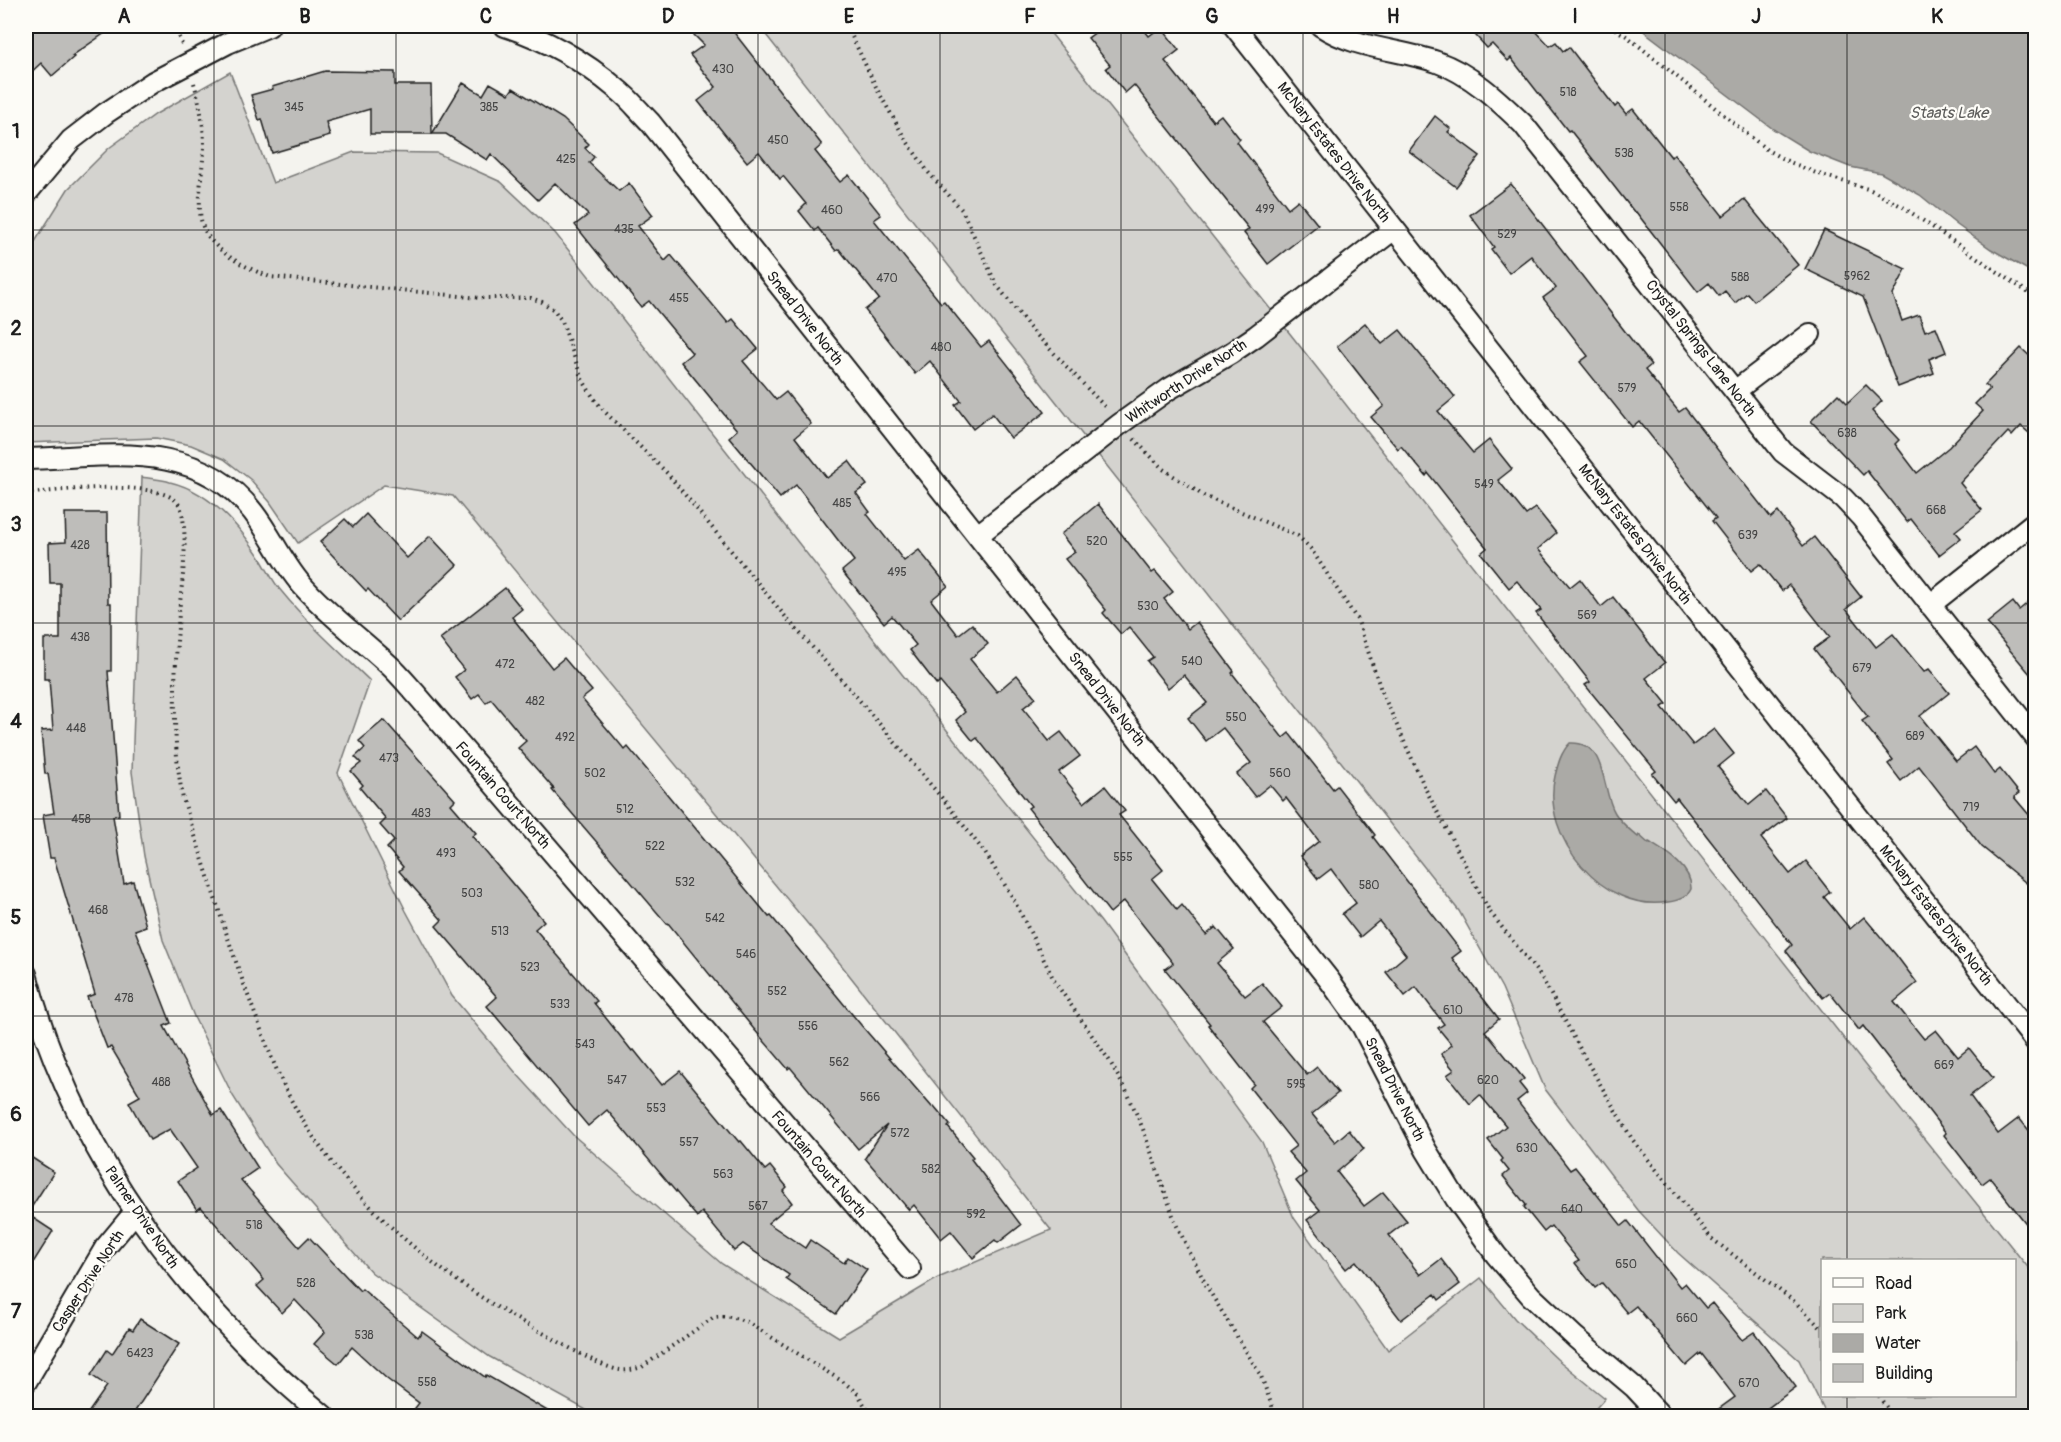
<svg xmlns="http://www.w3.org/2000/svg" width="2061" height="1442" viewBox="0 0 2061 1442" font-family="Pangolin,sans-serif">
<rect width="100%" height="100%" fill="#f4f3ee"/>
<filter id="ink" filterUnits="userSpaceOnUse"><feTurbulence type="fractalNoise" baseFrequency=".0167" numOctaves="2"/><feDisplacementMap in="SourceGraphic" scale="12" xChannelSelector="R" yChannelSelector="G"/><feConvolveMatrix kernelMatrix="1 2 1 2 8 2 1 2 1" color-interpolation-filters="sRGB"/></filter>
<g filter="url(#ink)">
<g fill="#d4d3cf" stroke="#787876" stroke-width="1.5" fill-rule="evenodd">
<path d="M759,26H1045L1299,345L1871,1073L2035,1276V1416H1827L1799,1360L1678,1253L1638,1210L1545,1089L1502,988L1459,911ZM1822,1260H2014V1396H1822Z"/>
<path d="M230,72L273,183L354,152L437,153L501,182L555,233L877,643L1101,922L1262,1142L1294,1218L1388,1350L1481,1278L1515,1319L1557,1359L1605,1398L1589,1416H597L490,1357L371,1272L276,1164L233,1096L195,1019L163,940L144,856L132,772L142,477C151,479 161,479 170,482C208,491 236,522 257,553C266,566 272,581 282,592C309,625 340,652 370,681L338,773L406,911L452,996L516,1073L573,1135L722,1264L839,1337L938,1278L1051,1230L831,952L453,496L384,485L298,543L270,502L251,480L224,459L191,445L156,438L26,443V256L68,189L109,148L156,114Z"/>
</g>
<g fill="#abaaa6" stroke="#72716f" stroke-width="1.5">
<polygon points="1637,26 2035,26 2035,274 1991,249 1957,225 1920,195 1881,173 1850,167 1809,151 1773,129"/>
<path d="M1570,743C1608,741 1601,791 1615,813C1621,823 1630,830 1638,837L1639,835L1648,843L1649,842C1665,852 1692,867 1691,889C1687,898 1677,901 1668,902C1604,914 1540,837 1555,776C1558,764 1561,752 1570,743Z"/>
</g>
<g fill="#bebdba" stroke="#1c1c1c" stroke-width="1.5">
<polygon points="26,26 115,26 72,56 74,57 52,76 41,63 26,77"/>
<polygon points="685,26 729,26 822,145 815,151 840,182 849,175 881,215 874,220 941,303 944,301 981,347 989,341 1045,412 1011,438 992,414 973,429 955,405 961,401 930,361 915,374 865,310 879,299 839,249 836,251 818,228 815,231 799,211 806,204 783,176 780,179 759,152 747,162 698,101 716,87 690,55 704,45"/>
<polygon points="1104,26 1141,26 1149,36 1161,27 1179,50 1165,61 1213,121 1221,115 1240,139 1237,142 1288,208 1298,200 1318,225 1268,264 1244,233 1249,229 1134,85 1125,93 1106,68 1110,65 1088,38"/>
<polygon points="1467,26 1531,26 1550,46 1556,42 1563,51 1569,47 1615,107 1618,104 1626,114 1633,109 1671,157 1674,154 1723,216 1744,199 1798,265 1754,301 1747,293 1735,303 1725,291 1719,296 1709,283 1698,292 1636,212 1635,213 1570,130 1568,131 1511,58 1508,61 1492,44 1487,48"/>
<polygon points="325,71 395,72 395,85 431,85 432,134 370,134 370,109 326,122 330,136 272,153 262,119 259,120 251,95 273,89 272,87"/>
<polygon points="463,83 483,95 490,83 509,94 513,88 563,119 589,144 585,148 594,157 589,163 619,191 629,183 653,215 638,226 665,261 671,255 728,323 733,319 758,349 743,361 776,400 786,392 811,424 795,437 827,478 849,461 867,485 856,493 870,512 867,514 904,561 919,550 948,586 931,600 958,635 972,624 988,644 970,659 997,692 1017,675 1036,698 1023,708 1049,741 1061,732 1080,756 1059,772 1084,803 1105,786 1125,811 1119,815 1163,870 1152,879 1177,910 1182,905 1206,935 1216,927 1234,949 1217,963 1245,996 1262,983 1282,1007 1263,1022 1307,1075 1317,1067 1338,1093 1312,1114 1335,1142 1349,1130 1364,1149 1337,1172 1364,1206 1383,1192 1407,1221 1389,1235 1420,1275 1441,1259 1460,1284 1439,1300 1435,1294 1401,1320 1356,1261 1346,1269 1307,1220 1320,1210 1296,1181 1306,1173 1288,1152 1296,1146 1250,1088 1254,1084 1208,1025 1210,1024 1165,969 1173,963 1124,901 1110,913 1028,808 1031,806 977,738 973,741 956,720 965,712 940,682 937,685 910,650 916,645 892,616 884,623 842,571 854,561 796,485 780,498 729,437 737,430 681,362 692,353 649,301 641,307 575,225 588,215 555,183 538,200 491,154 487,160 446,134 432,134"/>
<polygon points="1435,116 1451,129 1448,132 1480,156 1456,187 1409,151"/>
<polygon points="1511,184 1651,365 1645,370 1679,412 1685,408 1771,518 1778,512 1803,546 1814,537 1861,597 1846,609 1876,647 1893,634 1924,672 1929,669 1949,693 1920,716 1956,761 1974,747 1994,774 2000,769 2019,793 2014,797 2036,823 2036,891 1982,847 1919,766 1901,781 1888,764 1893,760 1862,721 1868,717 1814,649 1830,637 1789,585 1782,591 1760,564 1751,571 1712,521 1716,518 1639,421 1632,427 1580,362 1588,356 1543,298 1556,288 1531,256 1509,273 1491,249 1494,247 1470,215"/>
<polygon points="1824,230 1906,269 1893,295 1902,321 1919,315 1925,331 1936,327 1946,352 1929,359 1934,373 1898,387 1863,297 1805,269"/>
<polygon points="1365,323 1382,344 1400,330 1455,397 1438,411 1473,453 1489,440 1512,469 1498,480 1526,515 1536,508 1556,533 1538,549 1570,587 1580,579 1601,607 1613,597 1665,663 1646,678 1667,704 1662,707 1693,745 1714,729 1734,754 1718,767 1749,805 1766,791 1787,818 1761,838 1790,874 1806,861 1830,892 1824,897 1850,929 1864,917 1896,955 1917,983 1894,1002 1924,1039 1936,1030 1958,1057 1969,1048 1993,1078 1970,1096 1998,1134 2019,1118 2036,1139 2036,1236 1990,1178 1982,1184 1944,1135 1946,1133 1863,1026 1859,1030 1830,993 1823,998 1786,951 1792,945 1677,798 1674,801 1652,774 1656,771 1585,685 1590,682 1536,613 1541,610 1517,581 1509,588 1481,553 1487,548 1428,473 1426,476 1401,446 1398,449 1371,417 1384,406 1337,346"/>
<polygon points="2021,348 2036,362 2036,439 2021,426 2012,436 2008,432 1960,483 1982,510 1955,531 1961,538 1939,555 1911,519 1907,522 1867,471 1863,475 1811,421 1838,394 1847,403 1866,385 1882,401 1872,411 1899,440 1895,444 1917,473 1949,447 1983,411 1975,404 1990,389 1985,385"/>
<polygon points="1098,504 1152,573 1155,571 1173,592 1164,599 1188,629 1197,622 1234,671 1232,673 1283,738 1289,733 1333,789 1337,786 1375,835 1373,837 1461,951 1452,958 1499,1019 1485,1031 1524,1079 1519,1083 1527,1093 1517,1101 1570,1170 1575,1167 1622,1226 1628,1221 1680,1287 1685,1283 1706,1308 1712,1303 1742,1340 1754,1332 1796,1387 1757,1416 1709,1416 1735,1397 1701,1353 1686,1366 1636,1306 1627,1313 1602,1283 1595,1288 1575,1263 1579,1261 1551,1226 1544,1232 1524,1207 1526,1205 1503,1176 1509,1171 1501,1161 1503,1159 1488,1140 1506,1126 1480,1095 1470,1104 1447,1075 1454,1070 1441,1054 1452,1045 1438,1028 1444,1024 1416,987 1405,996 1386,972 1406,955 1379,921 1360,937 1342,914 1356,903 1331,869 1318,879 1300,856 1319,841 1286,798 1283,801 1270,785 1255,797 1237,774 1251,763 1223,728 1206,741 1188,718 1207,703 1184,675 1168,688 1147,661 1153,657 1129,627 1121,634 1103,613 1106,610 1065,559 1075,552 1061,534"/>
<polygon points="65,513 107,513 108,603 111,603 111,671 108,671 119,815 113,816 124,884 133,881 146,926 135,930 171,1023 164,1026 213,1115 221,1110 258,1168 241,1180 299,1247 309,1237 360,1291 362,1289 418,1337 422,1331 485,1377 486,1375 556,1416 409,1416 419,1403 387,1379 352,1347 338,1364 314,1344 325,1332 295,1300 282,1313 257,1286 264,1280 201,1207 197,1210 178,1181 197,1168 170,1129 150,1140 129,1102 140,1096 111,1047 107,1048 87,997 95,994 54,858 50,858 43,815 54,813 48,774 45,774 41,731 53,730 49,679 44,679 44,639 60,639 60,583 50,583 49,543 66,542"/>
<polygon points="366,514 407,558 430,536 457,565 398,621 368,589 366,591 320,542 345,519 353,527"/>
<polygon points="505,588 522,609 512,617 552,668 564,658 592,691 582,699 625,750 628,747 769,917 771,916 861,1025 932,1107 934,1106 950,1125 948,1127 973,1157 971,1159 1021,1225 998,1243 995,1240 973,1258 951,1231 941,1239 914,1205 909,1210 865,1158 887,1125 858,1149 790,1067 788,1069 753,1028 668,923 667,924 552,790 554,789 518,748 526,741 491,699 486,703 479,694 472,699 455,677 464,670 440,639"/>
<polygon points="2036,596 2036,681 1987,623 2013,602 2019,610"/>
<polygon points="384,720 455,800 451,804 476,833 472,836 544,921 535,929 597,1001 594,1003 632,1051 634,1050 662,1085 680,1071 739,1142 741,1141 765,1170 770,1166 787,1187 783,1191 792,1203 768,1223 805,1248 810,1240 844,1263 848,1257 867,1270 836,1314 786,1279 789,1275 743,1244 734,1251 702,1212 697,1217 607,1110 588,1126 487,1006 497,997 436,926 442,920 399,871 403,867 387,848 394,841 380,825 386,819 360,788 363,785 351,771 361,763 355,757 365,748 359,741"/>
<polygon points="26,1154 54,1172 27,1214 53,1231 26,1274"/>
<polygon points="140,1319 179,1344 132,1416 86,1416 107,1386 91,1375 107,1350 112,1354 129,1328 133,1330"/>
</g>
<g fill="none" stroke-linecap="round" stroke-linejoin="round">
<defs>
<g id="street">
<path d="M505,26C545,39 585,62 617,89C629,98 639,111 650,122L1330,981L1362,1026L1426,1150L1456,1199L1496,1255L1531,1296L1576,1338L1634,1387L1661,1416"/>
<polyline points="1234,26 2036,1042"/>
<path d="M1321,26C1356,49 1399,49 1437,62C1471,74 1498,100 1523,124L1783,452L1843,498L1861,517L2036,738"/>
<polyline points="26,194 71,140 106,113 153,82 228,43 269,26"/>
<polyline points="1735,391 1810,334"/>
<path d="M26,459C107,457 196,438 253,512C271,535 282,562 301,584C327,614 359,637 388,664C398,673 407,684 416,694L910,1269"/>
<polyline points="978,535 1120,424 1169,389 1231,353 1256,336 1394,229"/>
<polyline points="1930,605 2036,521"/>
<path d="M26,974C72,1150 185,1302 324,1416"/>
<polyline points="26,1382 105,1248 135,1212"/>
</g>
</defs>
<use href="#street" stroke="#1c1c1c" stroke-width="24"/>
<g stroke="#1c1c1c" stroke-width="4" stroke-dasharray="1.5 4.5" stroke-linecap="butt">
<polyline points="174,26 182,44"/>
<polyline points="847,26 877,89 904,137 928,172 962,210 996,284 1030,328 1107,409"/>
<polyline points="1610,26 1628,37 1767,150 1785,160 1816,173 1871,190 1903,207 2036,298"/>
<path d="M194,83C200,104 204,125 204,147C203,168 195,211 204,229C215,253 247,268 270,277L480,298H531L542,302L554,310L562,321L581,377L593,397L605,412L667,473L789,621L855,695L947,804L985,853L1013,898L1055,982L1109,1060L1128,1094L1143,1129L1176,1224L1207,1287L1261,1376L1272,1406L1273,1416"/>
<polyline points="1134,439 1163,469 1204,496 1298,536 1311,549 1358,621 1381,690 1426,790 1490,912 1542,978 1585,1058 1632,1139 1711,1238 1795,1302 1822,1329"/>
<path d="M26,494C59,490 146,480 174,499C180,503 182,511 183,518C188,555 180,591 178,627C174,684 172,743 183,799C207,871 228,944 255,1014C265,1040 274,1066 286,1090C337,1193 438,1278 539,1331C559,1341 599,1367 620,1370C628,1371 635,1369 642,1367L714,1317C726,1315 736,1318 747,1322L845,1383L858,1394L871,1416"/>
<polyline points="1879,1396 1892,1416"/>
</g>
<use href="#street" stroke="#fdfcf7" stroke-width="20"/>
</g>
</g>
<path fill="none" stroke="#1c1c1c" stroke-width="1.5" stroke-opacity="0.55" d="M214,26V1416M396,26V1416M577,26V1416M758,26V1416M940,26V1416M1121,26V1416M1303,26V1416M1484,26V1416M1665,26V1416M1847,26V1260M26,230H2036M26,426H2036M26,623H2036M26,819H2036M26,1016H2036M26,1212H2036M1847,1396V1416"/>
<g text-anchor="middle" stroke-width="4.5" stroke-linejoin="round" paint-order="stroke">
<g font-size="12" fill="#444">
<text x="723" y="73">430</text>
<text x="1568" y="96">518</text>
<text x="294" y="111">345</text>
<text x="489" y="111">385</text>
<text x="778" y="144">450</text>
<text x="1624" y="157">538</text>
<text x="566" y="163">425</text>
<text x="1679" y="211">558</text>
<text x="1265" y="213">499</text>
<text x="832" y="214">460</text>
<text x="624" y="233">435</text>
<text x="1507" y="238">529</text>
<text x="1857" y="280">5962</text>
<text x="1740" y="281">588</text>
<text x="887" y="282">470</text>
<text x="679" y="302">455</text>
<text x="941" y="351">480</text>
<text x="1627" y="392">579</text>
<text x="1847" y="437">638</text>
<text x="1484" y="488">549</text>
<text x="842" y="507">485</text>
<text x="1936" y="514">668</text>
<text x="1748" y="539">639</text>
<text x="1097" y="545">520</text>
<text x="80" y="549">428</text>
<text x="897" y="576">495</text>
<text x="1148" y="610">530</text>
<text x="1587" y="619">569</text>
<text x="80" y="641">438</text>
<text x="1192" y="665">540</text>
<text x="505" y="668">472</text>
<text x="1862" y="672">679</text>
<text x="535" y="705">482</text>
<text x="1236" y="721">550</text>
<text x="76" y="732">448</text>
<text x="1915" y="740">689</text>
<text x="565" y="741">492</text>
<text x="389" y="762">473</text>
<text x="595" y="777">502</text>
<text x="1280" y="777">560</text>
<text x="1971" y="811">719</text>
<text x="625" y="813">512</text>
<text x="421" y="817">483</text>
<text x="81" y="823">458</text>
<text x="655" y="850">522</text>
<text x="446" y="857">493</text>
<text x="1123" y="861">555</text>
<text x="685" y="886">532</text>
<text x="1369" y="889">580</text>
<text x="472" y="897">503</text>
<text x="98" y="914">468</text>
<text x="715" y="922">542</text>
<text x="500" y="935">513</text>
<text x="746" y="958">546</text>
<text x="530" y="971">523</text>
<text x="777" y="995">552</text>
<text x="124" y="1002">478</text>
<text x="560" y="1008">533</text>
<text x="1453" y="1014">610</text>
<text x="808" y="1030">556</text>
<text x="585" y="1048">543</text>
<text x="839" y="1066">562</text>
<text x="1944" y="1069">669</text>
<text x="617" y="1084">547</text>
<text x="1488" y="1084">620</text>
<text x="161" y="1086">488</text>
<text x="1296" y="1088">595</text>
<text x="870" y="1101">566</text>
<text x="656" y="1112">553</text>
<text x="900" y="1137">572</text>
<text x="689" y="1146">557</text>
<text x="1527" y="1152">630</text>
<text x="931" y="1173">582</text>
<text x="723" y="1178">563</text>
<text x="758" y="1210">567</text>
<text x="1572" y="1213">640</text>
<text x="976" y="1218">592</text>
<text x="254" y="1229">518</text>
<text x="1626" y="1268">650</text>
<text x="306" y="1287">528</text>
<text x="1687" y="1322">660</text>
<text x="364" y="1339">538</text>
<text x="140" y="1357">6423</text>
<text x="427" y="1386">558</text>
<text x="1749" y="1387">670</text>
</g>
<g font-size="15" fill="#1c1c1c" stroke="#fdfcf7">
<text transform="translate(1334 152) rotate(52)" y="5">McNary Estates Drive North</text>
<text transform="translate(805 318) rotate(52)" y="5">Snead Drive North</text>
<text transform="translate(1701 348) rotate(52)" y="5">Crystal Springs Lane North</text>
<text transform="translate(1186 381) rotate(-33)" y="5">Whitworth Drive North</text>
<text transform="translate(1635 534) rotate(52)" y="5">McNary Estates Drive North</text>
<text transform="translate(1107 699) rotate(52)" y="5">Snead Drive North</text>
<text transform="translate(503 795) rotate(49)" y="5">Fountain Court North</text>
<text transform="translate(1936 915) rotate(52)" y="5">McNary Estates Drive North</text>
<text transform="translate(1395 1089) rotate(63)" y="5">Snead Drive North</text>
<text transform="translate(819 1164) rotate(49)" y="5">Fountain Court North</text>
<text transform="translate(142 1217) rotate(56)" y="5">Palmer Drive North</text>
<text transform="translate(88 1281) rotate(-57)" y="5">Casper Drive North</text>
</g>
<g font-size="16" font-style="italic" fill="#5c5c5a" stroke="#fdfcf7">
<text x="1949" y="118">Staats Lake</text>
</g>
</g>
<rect width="2061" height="1442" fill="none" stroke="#fdfcf7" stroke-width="66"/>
<rect x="1821" y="1259" width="195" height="138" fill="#fdfcf7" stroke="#a3a29f" stroke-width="1.5"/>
<rect x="1833" y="1278" width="30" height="9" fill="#fdfcf7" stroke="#a3a29f" stroke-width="1.5"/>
<text x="1875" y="1289" font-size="18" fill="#1c1c1c">Road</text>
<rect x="1833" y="1304" width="30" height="18" fill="#d4d3cf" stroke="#a3a29f" stroke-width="1.5"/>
<text x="1875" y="1319" font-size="18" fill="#1c1c1c">Park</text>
<rect x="1833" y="1334" width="30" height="18" fill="#abaaa6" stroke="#a3a29f" stroke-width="1.5"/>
<text x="1875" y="1349" font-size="18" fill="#1c1c1c">Water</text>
<rect x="1833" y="1364" width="30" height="18" fill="#bebdba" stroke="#a3a29f" stroke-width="1.5"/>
<text x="1875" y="1379" font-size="18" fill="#1c1c1c">Building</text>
<rect x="33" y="33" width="1995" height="1376" fill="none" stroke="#1c1c1c" stroke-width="2"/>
<g font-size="20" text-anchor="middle" font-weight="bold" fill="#1c1c1c">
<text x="124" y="23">A</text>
<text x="305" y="23">B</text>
<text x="486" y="23">C</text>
<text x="668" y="23">D</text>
<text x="849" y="23">E</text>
<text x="1030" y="23">F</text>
<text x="1212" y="23">G</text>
<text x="1393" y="23">H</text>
<text x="1575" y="23">I</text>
<text x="1756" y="23">J</text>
<text x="1937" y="23">K</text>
<text x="16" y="138">1</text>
<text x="16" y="335">2</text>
<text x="16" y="531">3</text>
<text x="16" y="728">4</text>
<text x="16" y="924">5</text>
<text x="16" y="1121">6</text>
<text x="16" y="1318">7</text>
</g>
</svg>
